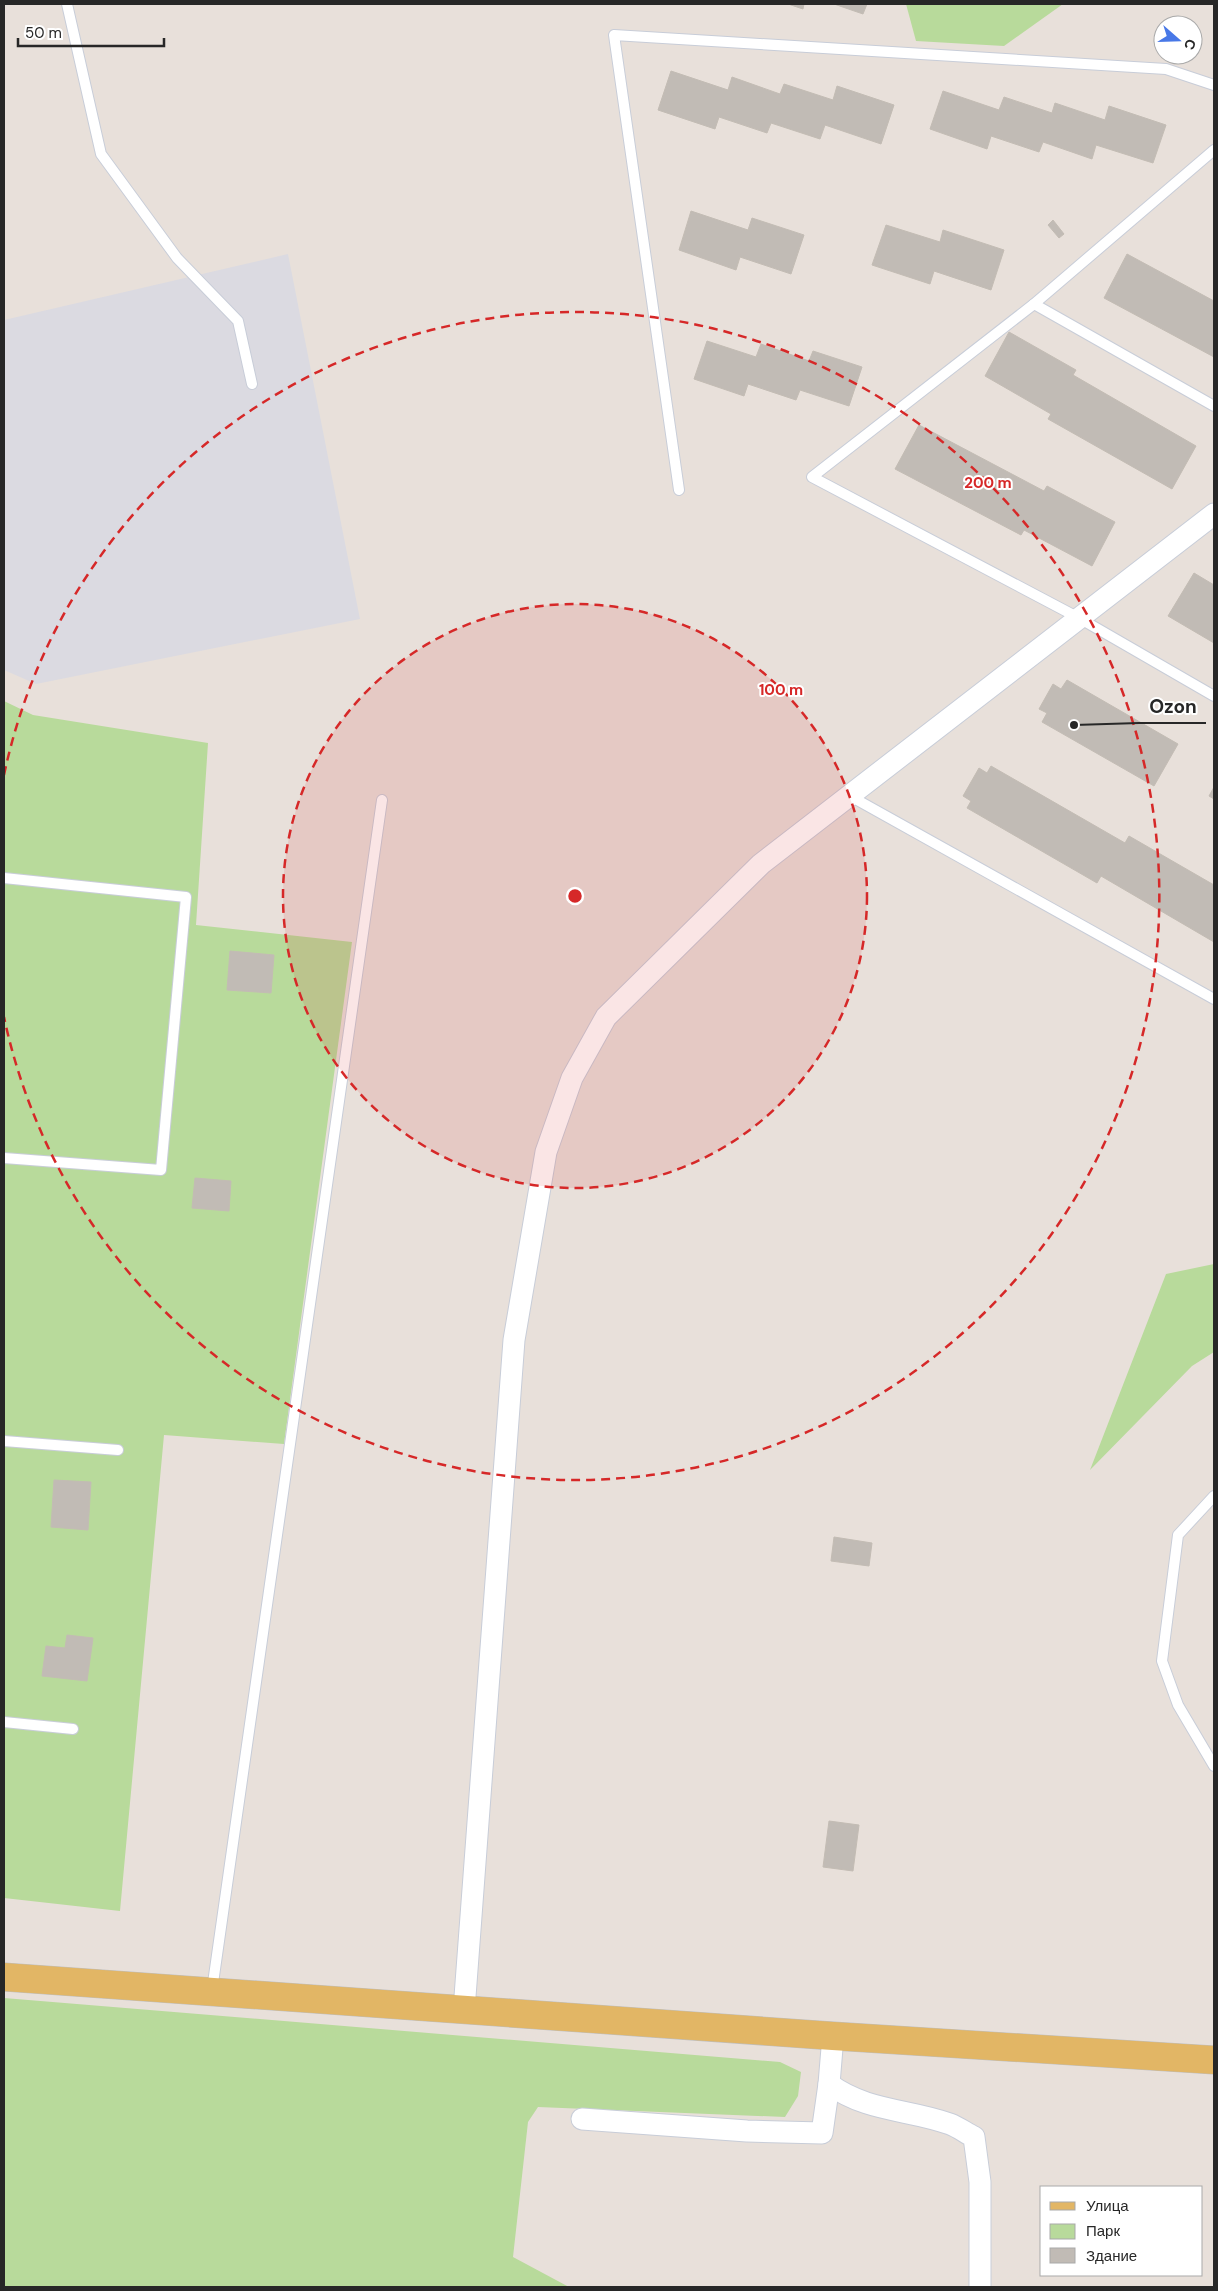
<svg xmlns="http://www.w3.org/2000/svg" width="1218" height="2291" viewBox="0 0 1218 2291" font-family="'DM Sans',sans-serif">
<rect width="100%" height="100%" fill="#e8e0da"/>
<polygon fill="#dbdae1" points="288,254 360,619 36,684 4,670 4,320"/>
<g fill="#b8da9b">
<polygon points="906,4 1063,4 1004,46 916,41"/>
<polygon points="4,701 33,715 208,743 196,925 352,942 284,1444 164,1435 120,1911 4,1898"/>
<polygon points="1214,1264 1214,1352 1192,1366 1090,1470 1166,1274"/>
<polygon points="4,1998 780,2062 801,2072 798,2096 785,2117 538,2107 528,2122 513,2257 569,2287 4,2287"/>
</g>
<g fill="#c1bbb5" stroke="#c3bcb4">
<polygon points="788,4 804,4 803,9"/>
<polygon points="834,4 867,4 863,14"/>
<polygon points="671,71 728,90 732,77 780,94 784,84 833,100 837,86 894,105 881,144 825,125 820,139 771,123 767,133 719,117 715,129 658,110"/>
<polygon points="943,91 999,110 1004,97 1052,113 1055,103 1105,120 1109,106 1166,125 1153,163 1096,145 1092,159 1043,142 1039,152 991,136 987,149 930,129"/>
<polygon points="691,211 748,230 752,218 804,235 791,274 740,257 736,270 679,250"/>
<polygon points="1053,220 1064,234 1059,238 1048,225"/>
<polygon points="886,225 940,242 943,230 1004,250 991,290 934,271 930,284 872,265"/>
<polygon points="1127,254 1214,301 1214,357 1104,298"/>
<polygon points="1009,332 1076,370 1073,375 1196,446 1172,489 1048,419 1051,414 985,376"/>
<polygon points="707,341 756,357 761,344 809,361 813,351 862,367 849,406 800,390 796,400 748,384 744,396 694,379"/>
<polygon points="919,425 1044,491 1047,486 1115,522 1092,566 1024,530 1021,535 895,469"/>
<polygon points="1194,573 1214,585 1214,643 1168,616"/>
<polygon points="1067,680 1178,744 1154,786 1042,722 1047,713 1039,709 1053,684 1061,689"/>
<polygon points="991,766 1125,843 1129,836 1214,885 1214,942 1101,876 1097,883 967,808 971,801 963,796 979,768 987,773"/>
<polygon points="1214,787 1214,799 1209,796"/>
<polygon points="230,951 274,955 271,993 227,990"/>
<polygon points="195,1178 231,1181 229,1211 192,1208"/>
<polygon points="54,1480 91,1482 88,1530 51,1527"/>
<polygon points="834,1537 872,1543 869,1566 831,1561"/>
<polygon points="67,1635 93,1638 87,1681 42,1676 46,1646 65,1648"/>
<polygon points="829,1821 859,1825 853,1871 823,1867"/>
</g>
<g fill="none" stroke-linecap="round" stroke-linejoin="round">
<defs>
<g id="service">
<polyline points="67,4 101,154 177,258 238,321 252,384"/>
<polyline points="1214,150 1034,304 812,477 1079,618 1214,696"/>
<polyline points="1034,304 1214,406"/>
<polyline points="679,490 614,35 1166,69 1214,85"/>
<polyline points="850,796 1214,999"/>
<polyline points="4,878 186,897 161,1170 4,1158"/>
<polyline points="4,1441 118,1450"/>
<polyline points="1214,1496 1178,1535 1162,1661 1178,1705 1214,1766"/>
<polyline points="4,1722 73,1729"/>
<polyline points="212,1990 382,800"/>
</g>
<g id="minor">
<polyline points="464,2010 514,1340 546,1152 572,1078 606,1017 761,864 1214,514"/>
<path d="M833,2036L829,2084C867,2112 909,2109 950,2124C958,2127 966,2133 974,2137L980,2182V2287"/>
<polyline points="582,2119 747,2131 822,2133 829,2084"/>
</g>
<polyline id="primary" points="4,1977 833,2036 1214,2060"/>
</defs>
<use href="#service" stroke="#c8cdd8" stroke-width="12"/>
<use href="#minor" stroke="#c8cdd8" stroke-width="23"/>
<use href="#primary" stroke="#bebebe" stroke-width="29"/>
<use href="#service" stroke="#fff" stroke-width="10"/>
<use href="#minor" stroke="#fff" stroke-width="21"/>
<use href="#primary" stroke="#e2b665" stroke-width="28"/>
</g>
<circle cx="575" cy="896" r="292" fill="#d62828" fill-opacity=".12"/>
<g fill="none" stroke="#d62828" stroke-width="2.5" stroke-dasharray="9 6">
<circle cx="575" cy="896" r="292"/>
<path d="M4 775A584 584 0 1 1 4 1017"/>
</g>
<circle cx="575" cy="896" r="8" fill="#d62828" stroke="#fff" stroke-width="2.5"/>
<g font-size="15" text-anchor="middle" font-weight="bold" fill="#d62828" stroke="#fff" stroke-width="4" stroke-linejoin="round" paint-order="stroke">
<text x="988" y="488">200 m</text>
<text x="781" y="695">100 m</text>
</g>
<path fill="none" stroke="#272727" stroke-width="2" d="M1074 725L1139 723H1206"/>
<circle fill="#272727" stroke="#fff" stroke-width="2" cx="1074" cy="725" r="5"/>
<g font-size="19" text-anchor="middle" font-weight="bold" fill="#272727" stroke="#fff" stroke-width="4" stroke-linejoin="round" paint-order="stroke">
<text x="1173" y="713">Ozon</text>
</g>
<rect width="1218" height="2291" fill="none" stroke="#272727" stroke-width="10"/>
<rect x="1040" y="2186" width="162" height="90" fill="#ffffff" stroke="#a9a9a9"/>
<rect x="1050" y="2202" width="25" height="8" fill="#e2b665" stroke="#a9a9a9"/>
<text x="1086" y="2211" font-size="15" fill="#272727">Улица</text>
<rect x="1050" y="2224" width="25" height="15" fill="#b8da9b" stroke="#a9a9a9"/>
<text x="1086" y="2236" font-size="15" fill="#272727">Парк</text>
<rect x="1050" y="2248" width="25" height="15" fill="#c1bbb5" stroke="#a9a9a9"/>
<text x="1086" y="2261" font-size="15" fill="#272727">Здание</text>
<g transform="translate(1178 40) rotate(110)"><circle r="24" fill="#ffffff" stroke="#a9a9a9"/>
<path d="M0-4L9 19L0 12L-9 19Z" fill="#4878e7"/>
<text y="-8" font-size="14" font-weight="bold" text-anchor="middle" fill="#272727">С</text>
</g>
<path d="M18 38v8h146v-8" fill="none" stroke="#272727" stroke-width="2.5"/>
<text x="25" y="38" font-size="15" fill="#272727" stroke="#ffffff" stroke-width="4" paint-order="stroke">50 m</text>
</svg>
